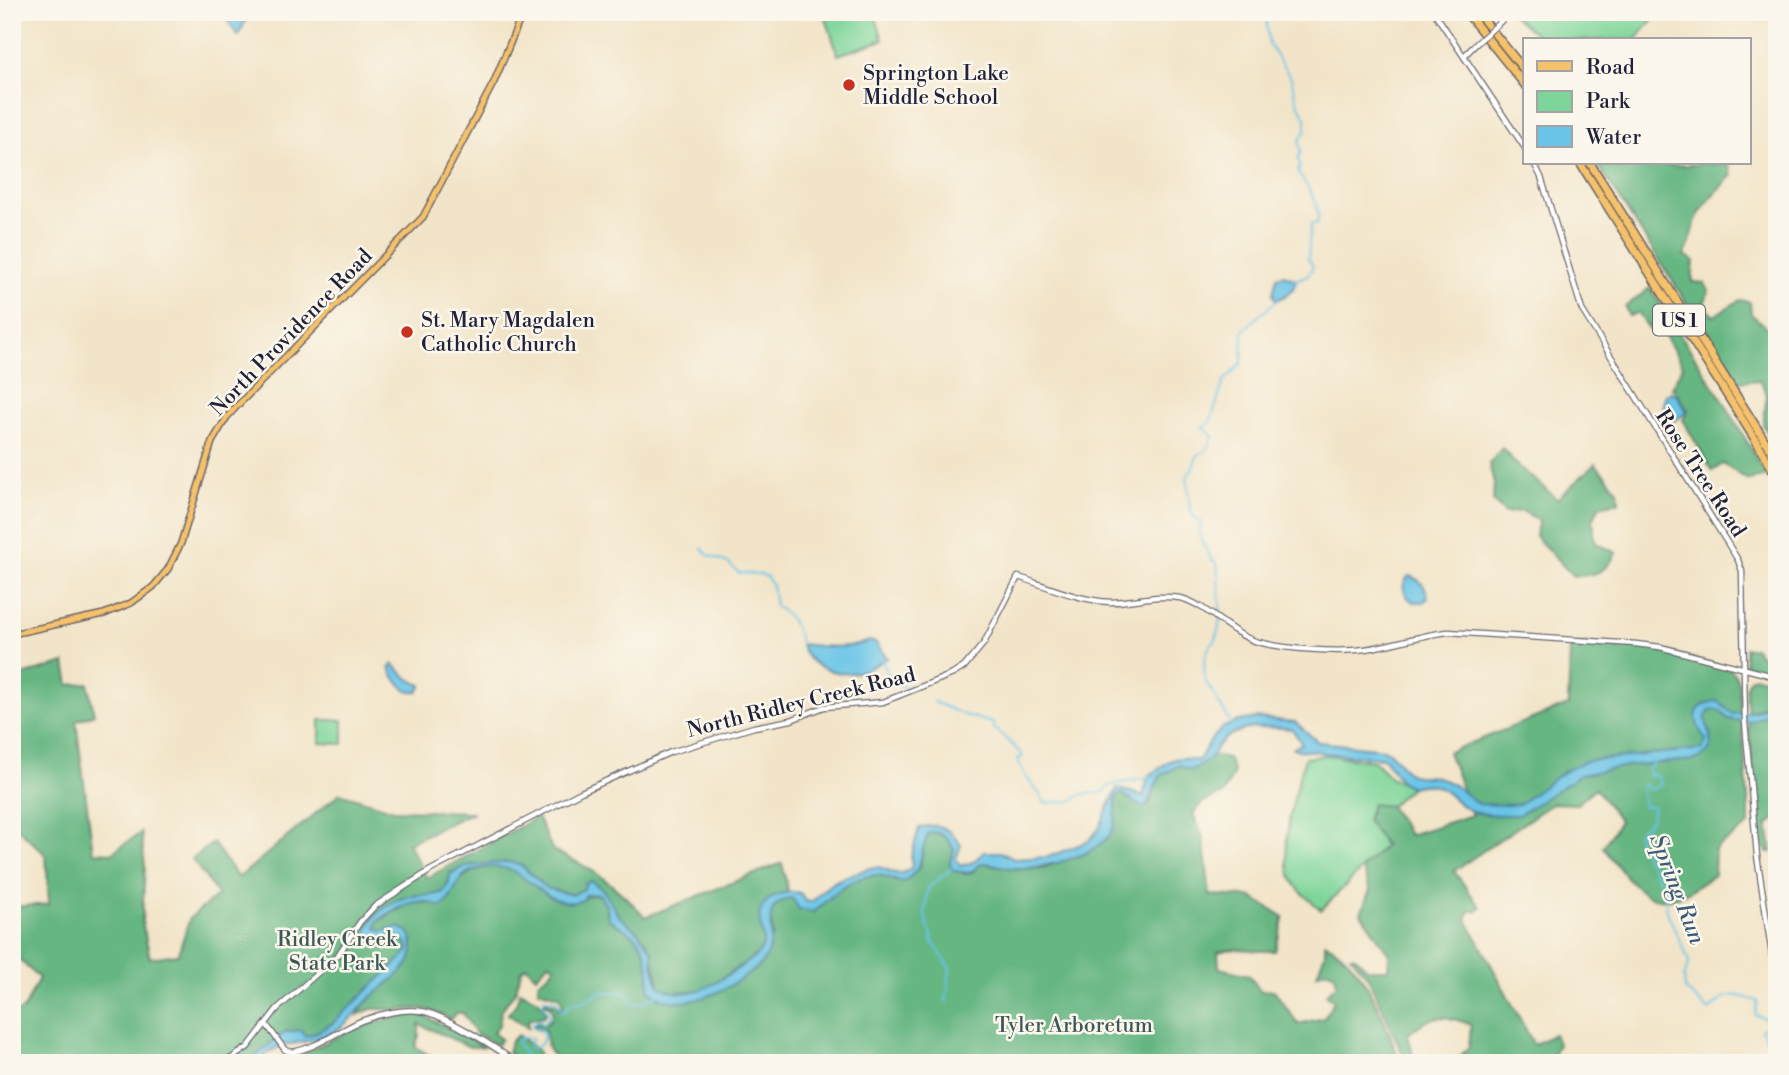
<svg xmlns="http://www.w3.org/2000/svg" width="1789" height="1075" viewBox="0 0 1789 1075" font-family="'Libre Bodoni',serif">
<rect width="100%" height="100%" fill="#fbf7ec"/>
<filter id="ink" filterUnits="userSpaceOnUse"><feTurbulence type="fractalNoise" baseFrequency=".0143" numOctaves="2"/><feDisplacementMap in="SourceGraphic" scale="14" xChannelSelector="R" yChannelSelector="G"/><feConvolveMatrix kernelMatrix="1 2 1 2 8 2 1 2 1" color-interpolation-filters="sRGB"/></filter>
<filter id="wash" filterUnits="userSpaceOnUse"><feTurbulence type="fractalNoise" baseFrequency=".00686" numOctaves="4" result="noise"/><feDisplacementMap in="SourceGraphic" scale="28" xChannelSelector="R" yChannelSelector="G"/><feGaussianBlur stdDeviation="1.57" result="paint"/><feColorMatrix in="noise" values="0 0 0 0 0 0 0 0 0 0 0 0 0 0 0 0 0 1.4 0 .05"/><feComposite in="paint" operator="in"/></filter>
<g filter="url(#wash)">
<rect width="100%" height="100%" fill="#f2e4c8"/>
<g fill="#7ed59a" stroke="#507c6a" stroke-width="2">
<polygon points="824,12 874,12 883,40 838,55"/>
<polygon points="1513,12 1646,12 1654,18 1636,40 1543,40 1511,14"/>
<polygon points="320,720 343,720 343,744 320,743"/>
<path d="M1327,755L1374,761L1392,779L1408,783L1411,787L1390,806L1372,805L1367,820L1385,846L1321,910C1313,902 1300,893 1294,883C1276,851 1295,791 1305,758Z"/>
</g>
<g fill="#66b682" stroke="#446c5e" stroke-width="2">
<path d="M1597,163H1650L1666,166L1728,163L1732,175C1723,184 1698,211 1695,223C1693,234 1690,243 1685,255L1694,261L1692,282L1704,283L1709,290L1704,304L1713,316L1740,300L1750,302L1751,314L1767,328L1777,329V448L1763,425L1767,394L1760,380L1737,382Z"/>
<polygon points="1650,288 1724,402 1767,476 1748,480 1723,464 1712,471 1683,420 1688,410 1672,387 1683,366 1664,334 1653,334 1638,313 1629,316 1625,307"/>
<path d="M1502,448L1514,462L1557,499L1595,464L1618,490L1619,502L1599,506L1593,520L1595,542L1616,553C1606,573 1593,576 1573,576L1535,536L1539,520L1522,511L1505,513L1493,501L1494,483L1489,464Z"/>
<path d="M1579,644L1651,648L1704,661L1730,669L1735,674L1739,685L1749,811V825L1715,849L1714,875C1702,883 1689,893 1675,898C1642,908 1621,869 1603,847L1620,821L1595,788L1577,804L1553,803L1454,871L1481,908L1477,911H1470L1466,918L1534,1045L1554,1034L1558,1044L1553,1055L1546,1059L1551,1063H1454L1469,1047L1471,1025C1442,1013 1432,1014 1408,1034L1414,1059L1407,1063L1368,977L1351,956H1355L1368,969H1388L1389,954L1361,913L1370,890L1362,868L1385,846L1367,820L1372,804L1390,806L1409,835L1472,815L1448,752L1568,705L1570,649Z"/>
<polygon points="1745,648 1755,648 1760,655 1766,656 1777,652 1777,675 1745,666"/>
<path d="M65,663L69,685L88,683L94,714L76,721L93,852L111,853L141,833L145,866L142,921L150,958L178,954L190,918L218,895L192,859L213,843L238,878L340,793L394,810L473,812L408,843L427,878L537,817L553,851C592,867 617,886 645,917L782,863L788,891L760,914L765,939L760,952L748,961L704,990L669,993L659,986L656,969L646,941L619,916L603,890L592,881L584,889L573,895L546,888L522,866L510,862L465,866L450,873C448,904 427,891 407,897C389,903 372,914 366,933L403,938L409,948L408,952L332,1024L313,1034L305,1036L301,1030L285,1032L247,1063H12V1015L24,1009L39,978L12,953V907L49,904L46,855L12,823V678Z"/>
<path d="M1754,676L1777,683V702L1748,712C1747,700 1741,682 1754,676Z"/>
<polygon points="1777,711 1777,818 1768,824 1772,852 1767,852 1760,840 1748,722"/>
<path d="M1211,756L1228,758L1234,773L1223,794L1203,802L1193,814L1203,837L1210,895L1251,897L1284,917L1275,951C1254,952 1238,946 1218,952L1219,968L1249,975L1261,991L1274,990L1298,1024L1324,1018L1334,1001L1326,994L1337,984L1335,974L1326,970L1317,974L1325,953V943C1365,961 1385,1024 1401,1063L1393,1054L1378,1053L1371,1063H709L697,1059L684,1063H553L555,1057C542,1045 550,1042 544,1029L534,1026L538,1023L547,1024L553,1015L551,1007L544,1004L545,1001L557,1005L560,1010L563,1004L559,996L538,990V982L550,973L555,966L549,963L536,976L526,966L521,970L516,990L501,1011L499,1025L493,1033L501,1039L497,1045L475,1033L463,1013H456L451,1019C426,1006 422,1009 396,1010C378,1011 377,1004 358,1015L364,1004L409,963L413,941L388,929L382,931L376,928L378,921L412,902L434,903L451,897C458,870 489,861 514,870C529,876 540,891 555,897C565,902 587,895 599,894L607,907L608,918C616,925 628,930 636,937C649,950 650,973 649,990L657,997L675,1001L716,993L733,984L753,970L773,935L770,917L773,907L782,900L792,897L814,912C834,893 866,862 895,881L920,867L922,851L929,833C942,830 950,840 954,850L950,862L951,868L965,874L971,873L982,863L1016,869L1043,868L1088,852L1109,834L1117,795L1122,793L1136,804H1149L1160,776L1179,765L1190,770L1200,766Z"/>
<polygon points="520,991 539,1001 546,1012 544,1016 528,1020 528,1028 508,1014 516,1004"/>
<polygon points="413,1014 427,1017 485,1047 470,1047 419,1024 419,1036 415,1047 440,1061 448,1063 291,1063 307,1051 360,1026"/>
<polygon points="518,1035 538,1051 543,1063 522,1063 508,1052 511,1041"/>
</g>
<g fill="#69c4e7" stroke="#467391" stroke-width="2">
<polygon points="222,12 256,12 248,16 238,36"/>
<path d="M1283,275L1296,280C1294,291 1287,296 1276,300L1273,294L1277,277Z"/>
<path d="M1671,392L1678,396L1687,412L1674,421C1662,418 1662,404 1666,395Z"/>
<path d="M1409,576C1420,579 1426,586 1428,598L1423,602H1413C1404,595 1399,585 1409,576Z"/>
<path d="M870,641L876,643L887,658C879,662 871,669 862,671C840,677 806,668 801,644C825,647 847,649 870,641Z"/>
<path d="M393,664C403,673 408,681 422,685L418,692C405,694 394,679 390,668Z"/>
<path d="M1717,701L1733,714L1756,711L1777,702V711L1748,722L1728,719C1722,712 1718,708 1709,710L1705,719C1712,737 1718,752 1695,760L1627,766L1580,775L1519,815C1505,815 1481,816 1469,810C1445,797 1445,778 1411,787L1401,782L1384,758L1322,753C1312,748 1303,754 1293,748L1302,744L1292,729C1267,726 1237,724 1218,745C1216,747 1215,751 1213,754C1207,762 1199,767 1190,770L1179,765L1160,776L1146,807L1136,804L1122,793L1117,795C1114,804 1117,814 1115,823C1108,855 1042,870 1015,868C1003,868 993,863 982,863C970,874 966,875 951,869L950,862L954,850C950,840 941,830 929,833C917,855 927,869 902,882C893,881 885,874 876,875C850,877 831,896 814,912L799,909L792,898C754,906 782,933 764,960C760,967 751,972 744,977C717,995 676,1015 649,990C650,973 649,950 636,937C628,930 616,925 608,918L607,907L599,894L585,895L584,899C559,913 534,883 515,872C506,866 487,866 477,869C452,875 458,898 440,907C418,894 396,908 378,921L376,928L382,931L399,927L409,932C413,942 415,953 409,963C399,979 378,989 365,1003C356,1013 350,1022 338,1029C330,1033 321,1038 313,1040C296,1044 269,1043 261,1063H247L285,1032L301,1030L305,1036L313,1034L332,1024L408,952L409,948L403,938L389,937L380,943L372,940L366,933C371,914 389,903 407,897C426,891 449,904 450,874L466,866L510,862L522,866L546,888L572,895L584,889L585,884L591,881L603,890L619,916L637,931L653,952C650,961 657,976 659,986C686,1003 714,985 737,969C744,964 753,959 759,953C770,939 756,926 760,912C765,895 787,890 800,893L806,902L813,901C827,883 844,876 865,870C869,869 872,867 876,867C892,868 895,881 912,867L911,857L919,828C940,822 949,828 961,845L956,859L961,866L973,862L984,852H1001L1014,859L1048,857L1089,841L1099,829L1117,788L1143,796L1149,775C1160,770 1168,758 1181,758C1188,758 1192,761 1199,760L1210,741L1222,728L1238,721L1257,718L1295,722L1318,742L1384,749L1392,754L1407,772L1416,776L1437,777L1453,784L1478,804L1509,805L1519,804L1563,772L1585,761L1702,749L1706,740C1693,722 1689,705 1717,701Z"/>
</g>
<g fill="none" stroke-linecap="round" stroke-linejoin="round">
<g stroke="#69c4e7" stroke-width="2">
<path d="M1265,12L1269,45L1291,78L1298,104L1306,118V131C1299,138 1298,143 1301,151L1298,159L1300,164L1298,173C1308,187 1322,206 1317,224L1311,223L1308,258L1313,266L1309,274L1295,281"/>
<path d="M702,548L708,555L728,563L739,573L760,574L767,577L772,586L775,606C791,614 796,628 801,644"/>
<polyline points="882,660 892,683 904,687 905,691"/>
<path d="M934,702L964,715L993,723V727C1004,738 1015,745 1023,757L1018,758C1021,777 1037,787 1045,803L1074,801C1081,790 1093,795 1104,792L1110,785L1150,778"/>
<path d="M1232,725L1205,680L1204,661L1210,644L1215,642L1221,620L1217,563L1212,560C1205,545 1195,539 1202,522L1194,517L1190,508L1187,476L1192,470L1197,456L1208,449L1213,436L1203,427L1210,423L1224,381L1242,363L1243,330L1277,300"/>
<path d="M1654,763L1648,769L1649,775L1653,774L1659,778L1661,785L1648,790L1645,784L1641,788L1644,807H1653L1651,820L1638,832V843L1665,890L1667,912L1689,961L1684,977L1685,989L1708,1010C1715,1007 1717,1002 1723,999C1734,991 1747,999 1758,1001L1755,1015L1770,1020L1768,1025L1761,1030C1769,1041 1768,1050 1775,1063"/>
<polyline points="946,1003 950,968 932,941 932,935 927,925 925,913 928,888 951,869"/>
<polyline points="531,1063 517,1043 520,1038 532,1038 529,1047 534,1049 542,1043 544,1032 534,1029 532,1025 539,1020 543,1024 550,1015 543,1006 544,999 557,1001 561,1010 565,1010 570,1003 584,1001 602,992 623,992 629,996 632,1003 642,1003 657,995"/>
</g>
</g>
</g>
<g filter="url(#ink)">
<g fill="none" stroke-linecap="round" stroke-linejoin="round">
<defs>
<g id="minor">
<polyline points="1434,12 1525,148"/>
<polyline points="1499,23 1510,12"/>
<polyline points="1464,56 1477,43"/>
<polyline points="1534,163 1541,177 1582,310 1738,560 1742,571 1745,722 1757,856 1777,988"/>
<path d="M266,1024L285,1050L292,1052C317,1048 338,1031 361,1021C379,1014 407,1007 426,1012C451,1019 495,1047 517,1063"/>
<path d="M220,1063L232,1058L248,1047L277,1009L338,955L360,922L375,906L431,870L581,792L671,752L754,727L791,720L824,707L883,702L953,674L964,667L984,643L1018,577C1047,586 1080,601 1111,602C1133,602 1157,594 1180,598C1205,603 1230,634 1258,642C1285,649 1337,653 1365,649C1393,645 1420,635 1448,632L1636,644L1660,647L1777,677"/>
</g>
<polyline id="major" points="12,634 104,614 131,603 153,587 168,569 181,543 212,442 227,417 238,405 423,217 494,82 523,12"/>
<g id="highway">
<polyline points="1466,12 1525,85"/>
<polyline points="1477,12 1525,71"/>
<polyline points="1580,163 1758,444 1777,477"/>
<polyline points="1590,163 1777,460"/>
</g>
</defs>
<use href="#minor" stroke="#6b666c" stroke-width="7"/>
<use href="#major" stroke="#6b666c" stroke-width="8"/>
<use href="#highway" stroke="#6b666c" stroke-width="10"/>
<use href="#minor" stroke="#fff" stroke-width="4.5"/>
<use href="#major" stroke="#f5c16b" stroke-width="5"/>
<use href="#highway" stroke="#f5c16b" stroke-width="7"/>
<defs>
<polyline id="minor-bridge" points="1477,43 1499,23"/>
</defs>
<use href="#minor-bridge" stroke="#6b666c" stroke-width="7" stroke-linecap="butt"/>
<use href="#minor-bridge" stroke="#fff" stroke-width="4.5"/>
</g>
</g>
<g fill="#c8321e" stroke="#fbf7ec" stroke-width="2.5">
<circle cx="849" cy="85" r="7"/>
<circle cx="407" cy="332" r="7"/>
</g>
<g text-anchor="middle" stroke-width="5" stroke-linejoin="round" paint-order="stroke">
<rect fill="#fbf7ec" stroke="#636270" stroke-width="2" x="1653" y="304.5" width="52" height="31" rx="5"/>
<g font-size="19" font-weight="bold" fill="#22223b">
<text x="1679" y="327">US 1</text>
</g>
<g font-size="21" fill="#22223b" stroke="#fbf7ec" text-anchor="start">
<text x="863" y="80">Springton Lake<tspan x="863" dy="24">Middle School</tspan></text>
<text x="421" y="327">St. Mary Magdalen<tspan x="421" dy="24">Catholic Church</tspan></text>
</g>
<g font-size="21" fill="#22223b" stroke="#fbf7ec">
<text transform="translate(291 332) rotate(-46)" y="7">North Providence Road</text>
<text transform="translate(1701 473) rotate(57)" y="7">Rose Tree Road</text>
<text transform="translate(801 702) rotate(-14)" y="7">North Ridley Creek Road</text>
</g>
<g font-size="21" fill="#3e5858" stroke="#fbf7ec">
<text x="337" y="946">Ridley Creek<tspan x="337" dy="24">State Park</tspan></text>
<text x="1074" y="1032">Tyler Arboretum</text>
</g>
<g font-size="23" font-style="italic" fill="#3b5b77" stroke="#fbf7ec">
<text transform="translate(1678 889) rotate(69)" y="8">Spring Run</text>
</g>
</g>
<rect width="1789" height="1075" fill="none" stroke="#fbf7ec" stroke-width="42"/>
<rect x="1523" y="38" width="228" height="126" fill="#fbf7ec" stroke="#a4a2a5" stroke-width="2"/>
<rect x="1537" y="61" width="35" height="10" fill="#f5c16b" stroke="#a4a2a5" stroke-width="2"/>
<text x="1586" y="74" font-size="21" fill="#22223b">Road</text>
<rect x="1537" y="91" width="35" height="21" fill="#7ed59a" stroke="#a4a2a5" stroke-width="2"/>
<text x="1586" y="108" font-size="21" fill="#22223b">Park</text>
<rect x="1537" y="126" width="35" height="21" fill="#69c4e7" stroke="#a4a2a5" stroke-width="2"/>
<text x="1586" y="144" font-size="21" fill="#22223b">Water</text>
</svg>
